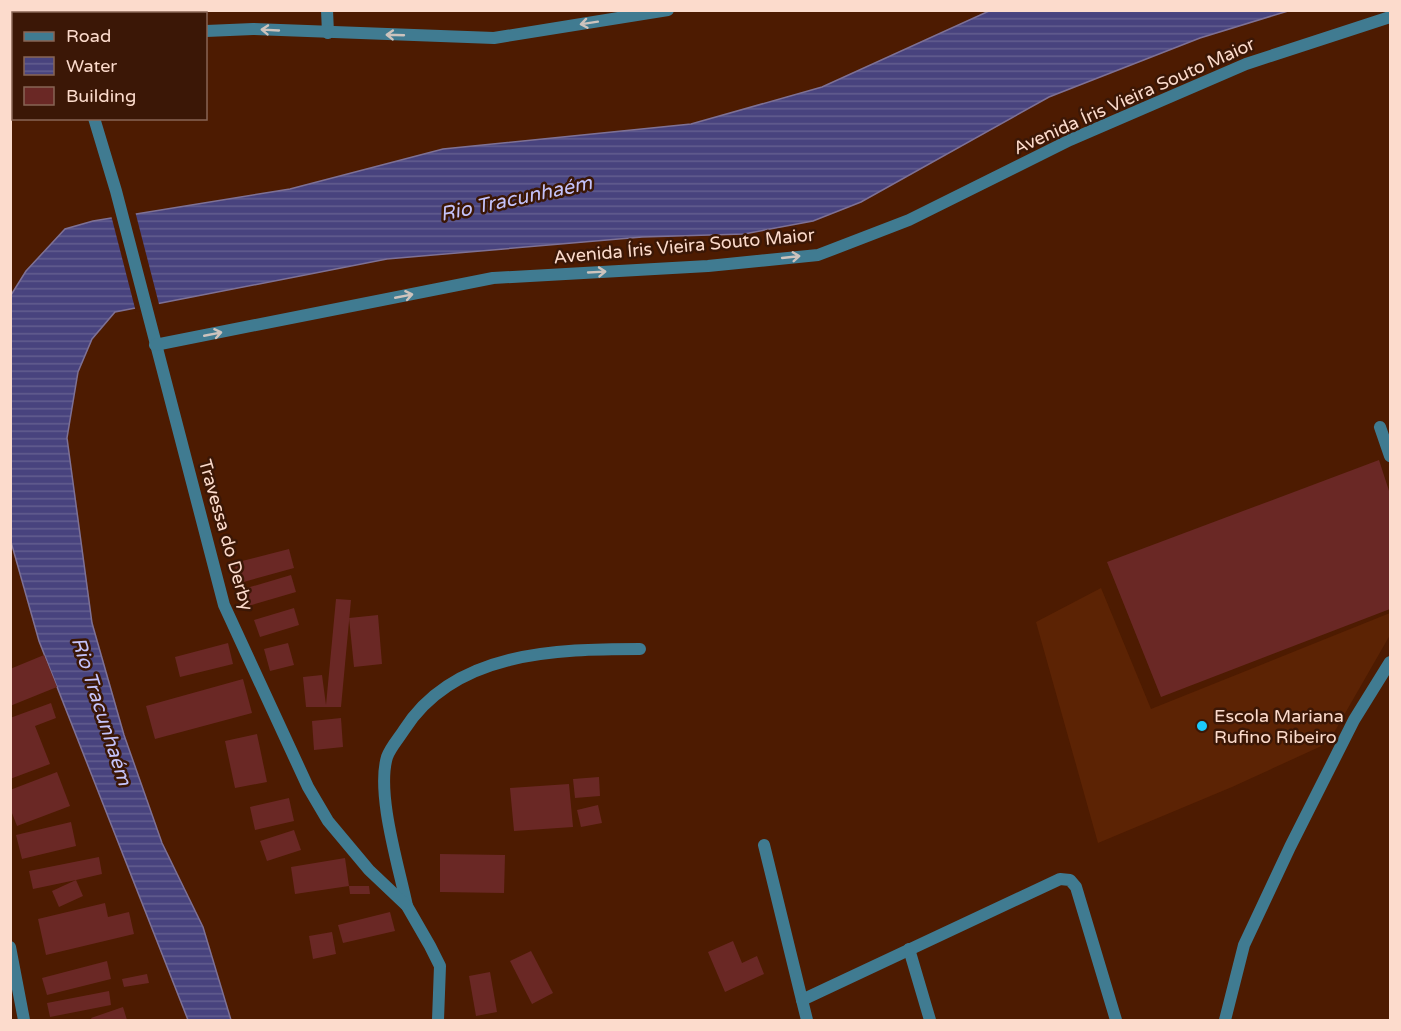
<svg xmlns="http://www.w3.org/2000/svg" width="1401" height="1031" viewBox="0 0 1401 1031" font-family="'Varela Round',sans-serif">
<defs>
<pattern id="water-rules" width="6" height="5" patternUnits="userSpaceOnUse" patternTransform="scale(1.5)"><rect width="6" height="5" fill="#48437e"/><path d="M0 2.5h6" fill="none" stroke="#635e8f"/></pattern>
</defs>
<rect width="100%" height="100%" fill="#4d1b01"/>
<polygon fill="#5c2304" points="1101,588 1151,709 1390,613 1390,635 1328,743 1232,787 1098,843 1036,622"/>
<polygon fill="url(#water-rules)" stroke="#7e7195" stroke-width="1.5" points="989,11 1288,11 1200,38 1049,97 861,202 813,221 744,234 642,237 387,259 115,312 92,339 78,372 67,438 92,623 124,735 162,843 203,927 231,1020 188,1020 39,641 11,542 11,295 26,271 65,229 93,221 290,189 443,149 691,124 822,87"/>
<polygon fill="#4d1b01" points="135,211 160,308 136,312 111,215"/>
<g fill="#6a2825">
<polygon points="1379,460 1390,494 1390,609 1161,697 1107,562"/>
<polygon points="289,549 294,568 240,583 234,563"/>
<polygon points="291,575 296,592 245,607 240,590"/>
<polygon points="336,599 351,600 341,707 306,707 303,677 322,675 326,705"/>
<polygon points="294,608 299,625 260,637 254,620"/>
<polygon points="378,615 382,664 354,667 349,618"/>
<polygon points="228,643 233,664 180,677 175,657"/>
<polygon points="288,643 294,665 270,671 264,649"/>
<polygon points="44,655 57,687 10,706 10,669"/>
<polygon points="243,679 252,713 155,739 146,706"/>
<polygon points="51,703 56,718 35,726 50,764 10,779 10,718"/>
<polygon points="341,718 343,747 314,750 312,721"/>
<polygon points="257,734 267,782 235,788 225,741"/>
<polygon points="57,772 70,806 17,826 10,808 10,790"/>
<polygon points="599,777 600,796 575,798 573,779"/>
<polygon points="569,784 573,827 514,831 510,788"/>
<polygon points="289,798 294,821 255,830 250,807"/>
<polygon points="598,805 602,823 581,827 577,810"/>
<polygon points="71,822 76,846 22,859 16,835"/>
<polygon points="294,830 301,850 267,861 260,841"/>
<polygon points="440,854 505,855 504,893 440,892"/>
<polygon points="99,857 102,874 76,880 83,896 59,907 52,891 76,880 33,889 29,871"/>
<polygon points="345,858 349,886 295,894 291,867"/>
<polygon points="349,886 369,886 370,894 350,894"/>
<polygon points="105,903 108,917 129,912 134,934 46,955 38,919"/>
<polygon points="390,912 395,931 343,943 338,925"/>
<polygon points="332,932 336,954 313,959 309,936"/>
<polygon points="733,941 742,963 757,956 764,974 725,992 708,952"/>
<polygon points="531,951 553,993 532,1004 510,961"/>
<polygon points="107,961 111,979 47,995 42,978"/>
<polygon points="490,972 497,1012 476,1016 469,976"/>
<polygon points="147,974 149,983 124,987 122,979"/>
<polygon points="109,991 111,1005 50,1017 47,1003"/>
<polygon points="123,1007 127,1020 92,1020 91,1018"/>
</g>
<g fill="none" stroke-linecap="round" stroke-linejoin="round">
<path stroke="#407b91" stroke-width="12" d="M407,906C399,867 376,794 387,757C390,748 399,738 404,730C454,651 557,649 640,649"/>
<g stroke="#407b91" stroke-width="12">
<polyline points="59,10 60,14"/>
<polyline points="327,10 328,33"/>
<polyline points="1380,427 1390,456"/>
<polyline points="764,845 802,1000"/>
<polyline points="909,949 930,1020"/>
<polyline points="807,1020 802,1000 1060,879 1070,880 1076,887 1116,1020"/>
</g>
<g stroke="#407b91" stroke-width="12">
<polyline points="206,31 253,29 494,38 668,10"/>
<polyline points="10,69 14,68"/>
<polyline points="94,118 116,191 224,605 308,787 328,821 369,870 407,906 430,946 440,966 438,1020"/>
<polyline points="155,345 493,278 708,266 818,255 909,220 1070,140 1246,64 1390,17"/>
<polyline points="10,947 24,1020"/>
<polyline points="1225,1020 1244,945 1290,847 1354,720 1390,662"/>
</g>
</g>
<defs><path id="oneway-shaft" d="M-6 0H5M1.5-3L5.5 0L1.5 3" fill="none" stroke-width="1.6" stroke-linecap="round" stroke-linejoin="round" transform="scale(1.5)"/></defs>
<g stroke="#cdc3bd">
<use href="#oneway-shaft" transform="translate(589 23) rotate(171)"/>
<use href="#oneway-shaft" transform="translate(270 30) rotate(-177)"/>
<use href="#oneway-shaft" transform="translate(395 35) rotate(-178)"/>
<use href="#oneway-shaft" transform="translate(791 257) rotate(-6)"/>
<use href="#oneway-shaft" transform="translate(597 272) rotate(-3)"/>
<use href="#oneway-shaft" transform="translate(404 296) rotate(-11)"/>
<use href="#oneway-shaft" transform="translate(213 334) rotate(-11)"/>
</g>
<circle fill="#1bcafc" stroke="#3b1706" stroke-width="2" cx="1202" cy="726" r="6"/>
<g text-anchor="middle" stroke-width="5" stroke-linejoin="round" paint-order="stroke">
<g font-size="18" fill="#fcdbcc" stroke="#3b1706">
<text transform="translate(1134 96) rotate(-24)" y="6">Avenida Íris Vieira Souto Maior</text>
<text transform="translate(684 246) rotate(-5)" y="6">Avenida Íris Vieira Souto Maior</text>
<text transform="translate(226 535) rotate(74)" y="6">Travessa do Derby</text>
</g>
<g font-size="18" fill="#fcdbcc" stroke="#3b1706" text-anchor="start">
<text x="1214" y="722">Escola Mariana<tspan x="1214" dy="21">Rufino Ribeiro</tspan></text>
</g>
<g font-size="20" font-style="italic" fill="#c4c3fa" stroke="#3b1706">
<text transform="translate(516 198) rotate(-12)" y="7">Rio Tracunhaém</text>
<text transform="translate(102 711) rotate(72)" y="7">Rio Tracunhaém</text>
</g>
</g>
<rect width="1401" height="1031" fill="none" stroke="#fcdbcc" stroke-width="24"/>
<rect x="12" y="12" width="195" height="108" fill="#3b1706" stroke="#886555" stroke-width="1.5"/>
<rect x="24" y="32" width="30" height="9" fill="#407b91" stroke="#886555" stroke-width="1.5"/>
<text x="66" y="42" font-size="18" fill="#fcdbcc">Road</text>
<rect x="24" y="57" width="30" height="18" fill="url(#water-rules)" stroke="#886555" stroke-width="1.5"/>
<text x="66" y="72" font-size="18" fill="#fcdbcc">Water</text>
<rect x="24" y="87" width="30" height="18" fill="#6a2825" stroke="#886555" stroke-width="1.5"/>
<text x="66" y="102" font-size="18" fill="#fcdbcc">Building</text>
</svg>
